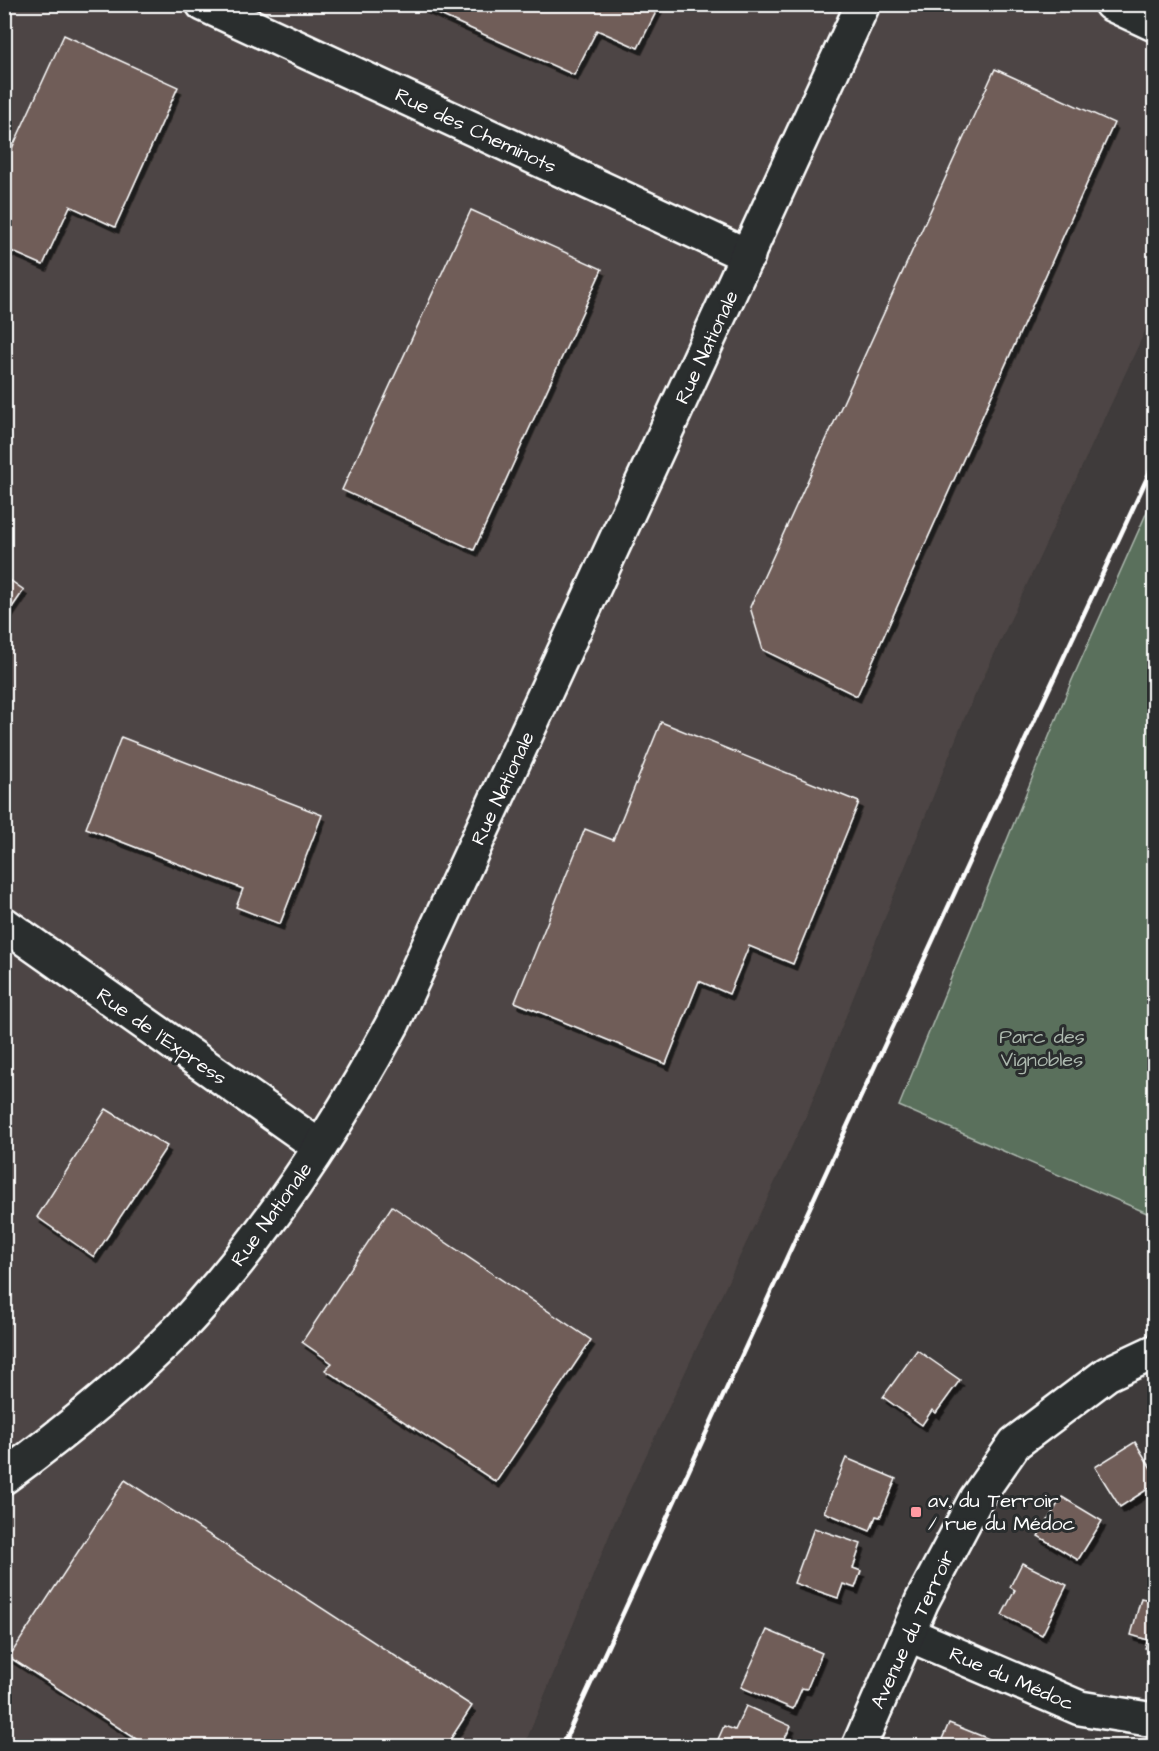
<svg xmlns="http://www.w3.org/2000/svg" width="1159" height="1751" viewBox="0 0 1159 1751" font-family="'Architects Daughter',sans-serif">
<defs>
<filter id="shadow"><feDropShadow dx="3.5" dy="6" stdDeviation="0" flood-color="#0009"/></filter>
</defs>
<rect width="100%" height="100%" fill="#3f3b3b"/>
<filter id="ink" filterUnits="userSpaceOnUse"><feTurbulence type="fractalNoise" baseFrequency=".0167" numOctaves="2"/><feDisplacementMap in="SourceGraphic" scale="12" xChannelSelector="R" yChannelSelector="G"/><feConvolveMatrix kernelMatrix="1 2 1 2 8 2 1 2 1" color-interpolation-filters="sRGB"/></filter>
<g filter="url(#ink)">
<polygon fill="#4d4544" points="5,5 1154,5 1154,312 963,721 807,1114 615,1521 524,1746 5,1746"/>
<polygon fill="#5a705c" stroke="#acb8ae" stroke-width="1.5" points="1154,496 1154,1216 899,1106 1072,680"/>
<g fill="#6f5d59" stroke="#fff" stroke-width="1.5" filter="url(#shadow)">
<polygon points="416,4 660,4 638,48 597,30 574,75"/>
<polygon points="64,35 178,87 115,227 70,206 43,265 4,248 4,166"/>
<polygon points="995,69 1114,123 857,696 763,650 750,607"/>
<polygon points="471,210 602,269 474,550 342,490"/>
<polygon points="4,576 24,590 4,619"/>
<polygon points="661,722 859,802 793,964 749,946 729,994 699,981 666,1064 515,1002 585,829 613,840"/>
<polygon points="121,737 322,815 280,924 236,907 243,889 86,828"/>
<polygon points="106,1109 167,1146 94,1257 37,1217"/>
<polygon points="392,1206 591,1340 496,1482 325,1370 332,1363 302,1342"/>
<polygon points="917,1350 960,1380 936,1413 932,1410 922,1425 883,1397"/>
<polygon points="1135,1442 1154,1473 1154,1485 1120,1507 1095,1467"/>
<polygon points="846,1458 896,1479 880,1517 876,1516 870,1531 824,1512"/>
<polygon points="125,1480 472,1706 446,1746 147,1746 9,1657"/>
<polygon points="1062,1497 1102,1521 1078,1560 1038,1536"/>
<polygon points="814,1528 861,1544 853,1568 861,1571 855,1588 843,1584 838,1598 794,1583"/>
<polygon points="1022,1563 1067,1585 1042,1635 1002,1615 1015,1590 1010,1587"/>
<polygon points="1141,1598 1154,1601 1154,1650 1145,1648 1148,1640 1131,1635"/>
<polygon points="767,1630 822,1653 807,1689 802,1688 793,1709 741,1687"/>
<polygon points="746,1706 791,1726 781,1746 715,1746 724,1726 735,1730"/>
<polygon points="949,1723 989,1739 986,1746 939,1746"/>
</g>
<g fill="none" stroke-linecap="round" stroke-linejoin="round">
<defs>
<g id="minor">
<polyline points="203,4 748,256"/>
<polyline points="1111,4 1154,24"/>
<polyline points="4,924 320,1147"/>
<path d="M4,1477C67,1431 127,1382 181,1327C195,1313 207,1298 220,1283C288,1203 344,1114 393,1023L863,4"/>
<polyline points="908,1634 1080,1708 1154,1720"/>
<polyline points="859,1746 922,1601 976,1499 1015,1443 1107,1374 1154,1352"/>
</g>
</defs>
<use href="#minor" stroke="#fff" stroke-width="38"/>
<use href="#minor" stroke="#2a2d2e" stroke-width="33"/>
<polyline stroke="#fff" stroke-width="4.5" points="562,1746 990,816 1154,463"/>
</g>
</g>
<rect fill="#ff9aa2" stroke="#2a2d2e" stroke-width="2" x="910" y="1506" width="12" height="12" rx="3"/>
<g text-anchor="middle" stroke-width="6" stroke-linejoin="round" paint-order="stroke">
<g font-size="20" fill="#fff" stroke="#2a2d2e">
<text transform="translate(476 130) rotate(25)" y="7">Rue des Cheminots</text>
<text transform="translate(706 347) rotate(-65)" y="7">Rue Nationale</text>
<text transform="translate(502 788) rotate(-65)" y="7">Rue Nationale</text>
<text transform="translate(162 1036) rotate(35)" y="7">Rue de l'Express</text>
<text transform="translate(271 1214) rotate(-54)" y="7">Rue Nationale</text>
<text transform="translate(912 1629) rotate(-65)" y="7">Avenue du Terroir</text>
<text transform="translate(1012 1678) rotate(23)" y="7">Rue du Médoc</text>
</g>
<g font-size="20" fill="#acb8ae" stroke="#2a2d2e">
<text x="1042" y="1043">Parc des<tspan x="1042" dy="23">Vignobles</tspan></text>
</g>
<g font-size="20" fill="#fff" stroke="#2a2d2e" text-anchor="start">
<text x="928" y="1507">av. du Terroir<tspan x="928" dy="23">/ rue du Médoc</tspan></text>
</g>
</g>
<rect width="1159" height="1751" fill="none" stroke="#2a2d2e" stroke-width="24"/>
<rect x="12" y="12" width="1135" height="1727" fill="none" stroke="#fff" stroke-width="2" filter="url(#ink)"/>
</svg>
